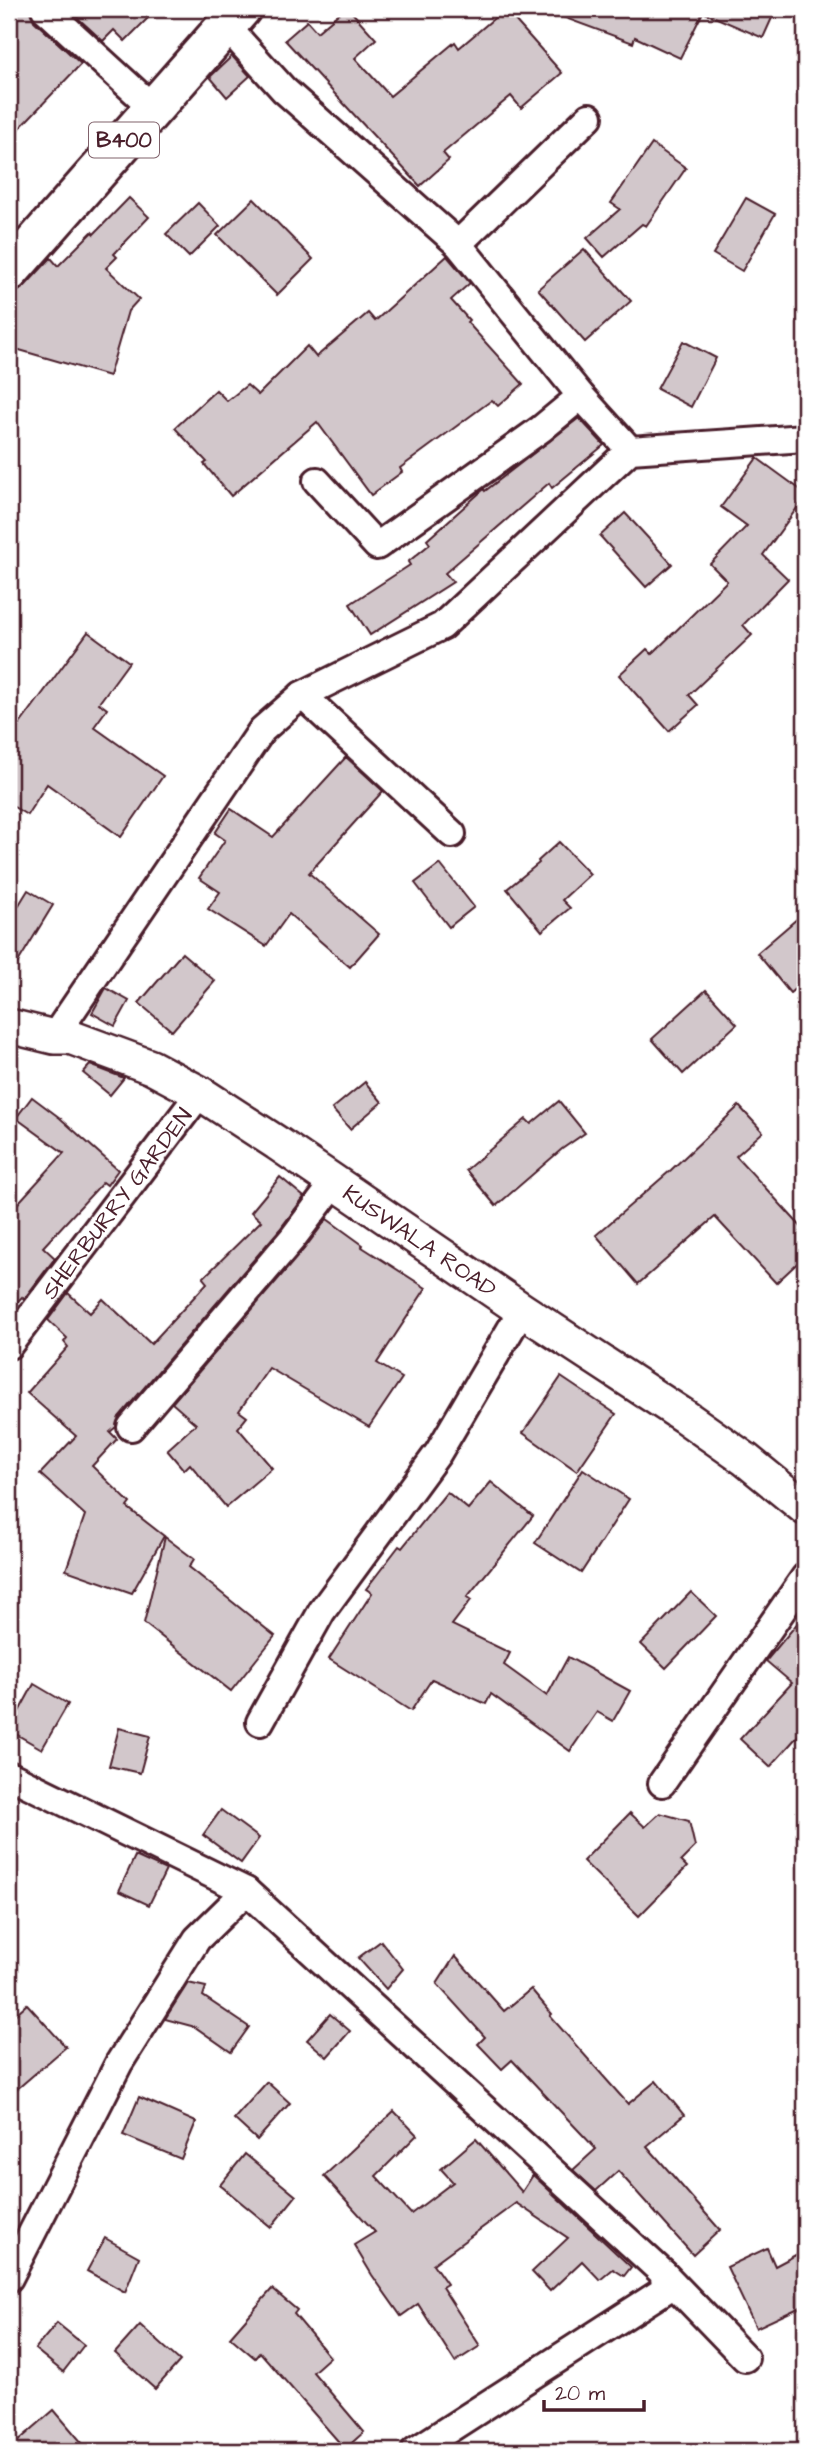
<svg xmlns="http://www.w3.org/2000/svg" width="814" height="2460" viewBox="0 0 814 2460" font-family="'Architects Daughter',sans-serif">
<rect width="100%" height="100%" fill="#fff"/>
<filter id="ink" filterUnits="userSpaceOnUse"><feTurbulence type="fractalNoise" baseFrequency=".0143" numOctaves="2"/><feDisplacementMap in="SourceGraphic" scale="14" xChannelSelector="R" yChannelSelector="G"/><feConvolveMatrix kernelMatrix="1 2 1 2 8 2 1 2 1" color-interpolation-filters="sRGB"/></filter>
<g filter="url(#ink)">
<g fill="#d2c7cb" stroke="#4a1f2b" stroke-width="2">
<polygon points="9,9 30,9 34,21 81,64 9,139"/>
<polygon points="68,9 157,9 125,41 114,30 103,41"/>
<polygon points="344,9 349,9 376,39 355,58 390,96 455,42 459,48 505,9 562,73 521,108 511,96 443,153 449,160 420,186 285,40 307,21 317,32"/>
<polygon points="550,9 776,9 763,38 703,12 680,58 635,37 633,43 549,12"/>
<polygon points="232,56 250,76 227,97 210,77"/>
<polygon points="652,144 686,168 646,226 642,224 604,257 587,238 620,209 611,203"/>
<polygon points="129,198 149,217 114,254 117,257 106,268 139,299 128,311 109,376 9,347 9,293 17,292 25,286 51,258 58,266 92,232 94,234"/>
<polygon points="746,198 775,214 742,271 713,254"/>
<polygon points="254,199 313,259 277,295 217,235"/>
<polygon points="198,203 220,226 189,257 166,234"/>
<polygon points="584,249 631,301 585,342 538,289"/>
<polygon points="447,256 470,283 451,300 469,320 467,322 523,384 498,406 492,400 400,468 402,472 371,495 317,422 231,496 204,464 207,462 175,428 216,390 227,401 247,385 258,395 307,346 316,357 368,313 375,321"/>
<polygon points="683,341 716,358 691,407 657,389"/>
<polygon points="579,418 604,445 552,488 549,483 445,573 453,582 370,635 350,604 410,565 408,562 430,544 427,540 484,489 485,491"/>
<polygon points="757,458 805,493 805,497 763,555 788,579 743,625 752,635 689,695 698,705 669,731 619,675 647,649 652,654 727,581 710,564 747,526 721,507"/>
<polygon points="625,513 672,564 646,587 600,536"/>
<polygon points="88,632 129,662 99,703 107,709 94,727 163,776 121,837 47,784 27,815 9,804 9,739"/>
<polygon points="346,757 383,791 309,873 379,934 350,967 289,914 266,946 208,909 220,892 199,878 225,840 215,833 231,809 273,837"/>
<polygon points="559,842 590,874 562,900 570,908 542,931 507,889 539,863 538,861"/>
<polygon points="440,864 474,907 449,927 415,883"/>
<polygon points="28,890 53,905 9,977 9,921"/>
<polygon points="805,912 805,980 790,993 757,953"/>
<polygon points="182,953 215,981 172,1031 139,1003"/>
<polygon points="106,988 129,1001 115,1026 92,1013"/>
<polygon points="706,990 737,1024 683,1074 652,1039"/>
<polygon points="90,1065 124,1078 110,1095 83,1073"/>
<polygon points="365,1082 382,1102 350,1129 332,1109"/>
<polygon points="32,1097 60,1118 118,1170 107,1185 103,1182 43,1247 55,1258 24,1299 22,1297 9,1310 9,1213 64,1153 16,1118"/>
<polygon points="559,1101 585,1133 562,1149 496,1206 466,1170 526,1119 531,1124"/>
<polygon points="739,1106 763,1132 736,1156 805,1231 805,1256 776,1283 715,1217 638,1284 596,1235 671,1170"/>
<polygon points="280,1177 304,1197 280,1229 119,1417 116,1427 110,1432 117,1439 92,1466 130,1503 127,1507 164,1536 132,1593 66,1570 85,1515 40,1474 76,1436 27,1393 68,1347 64,1342 67,1338 48,1320 68,1293 90,1313 103,1299 151,1344 207,1283 203,1278 261,1221 251,1212"/>
<polygon points="327,1219 363,1245 362,1247 426,1288 377,1363 402,1378 369,1427 269,1368 239,1411 247,1417 238,1428 272,1468 226,1507 190,1464 184,1470 167,1450 196,1424 172,1403 304,1249"/>
<polygon points="561,1377 616,1414 577,1471 523,1433"/>
<polygon points="583,1469 629,1499 581,1573 535,1543"/>
<polygon points="491,1482 533,1516 467,1597 471,1600 452,1625 510,1653 504,1665 547,1696 568,1657 630,1691 613,1721 597,1712 570,1751 491,1694 486,1704 432,1679 411,1711 329,1659 372,1593 366,1589 399,1546 402,1548 447,1492 468,1509"/>
<polygon points="165,1537 194,1559 189,1567 275,1636 231,1691 144,1623"/>
<polygon points="691,1592 716,1616 666,1668 641,1644"/>
<polygon points="805,1614 805,1728 770,1767 740,1739 792,1683 766,1661"/>
<polygon points="34,1684 68,1704 42,1749 9,1730"/>
<polygon points="119,1728 150,1736 140,1773 109,1766"/>
<polygon points="221,1810 259,1838 241,1863 203,1835"/>
<polygon points="630,1813 645,1827 660,1813 689,1821 695,1847 681,1861 687,1867 639,1916 583,1861"/>
<polygon points="135,1856 166,1870 149,1905 119,1891"/>
<polygon points="381,1941 403,1969 386,1989 358,1958"/>
<polygon points="455,1956 504,2011 531,1989 552,2014 550,2016 628,2104 656,2081 684,2115 647,2146 720,2230 693,2255 618,2171 596,2191 573,2170 596,2149 512,2060 502,2069 478,2044 485,2037 437,1984"/>
<polygon points="188,1983 206,1987 203,1996 249,2027 231,2052 195,2027 165,2019"/>
<polygon points="27,2004 66,2047 9,2096 9,2020"/>
<polygon points="330,2014 350,2031 327,2057 307,2040"/>
<polygon points="267,2082 290,2103 257,2140 234,2119"/>
<polygon points="139,2097 196,2122 181,2159 123,2135"/>
<polygon points="394,2111 417,2135 376,2176 411,2214 453,2182 441,2169 476,2139 522,2192 533,2175 631,2267 624,2276 613,2269 600,2280 582,2261 550,2291 532,2272 568,2238 516,2203 433,2264 447,2284 442,2287 480,2346 455,2362 418,2304 401,2316 372,2275 354,2245 375,2232 324,2176"/>
<polygon points="245,2154 296,2196 271,2227 220,2185"/>
<polygon points="105,2238 139,2257 125,2292 87,2271"/>
<polygon points="767,2248 775,2266 805,2250 805,2305 756,2328 727,2267"/>
<polygon points="272,2289 297,2310 294,2314 330,2357 313,2372 364,2432 345,2449 260,2352 255,2358 230,2337"/>
<polygon points="57,2323 84,2345 63,2372 35,2349"/>
<polygon points="140,2325 180,2361 155,2389 115,2353"/>
<polygon points="54,2410 89,2451 9,2451 9,2449"/>
</g>
<g fill="none" stroke-linecap="round" stroke-linejoin="round">
<defs>
<g id="minor">
<polyline points="45,9 152,107"/>
<polyline points="226,26 284,90 458,244 581,396 630,450"/>
<polyline points="458,244 589,117"/>
<polyline points="317,481 377,546 541,429 581,396"/>
<polyline points="302,695 452,834"/>
<polyline points="54,1037 262,730 302,695 442,626 630,450 805,438"/>
<path id="s1" d="M9,1345L200,1093"/>
<polyline points="131,1427 292,1239 335,1182"/>
<polyline points="260,1722 322,1611 438,1453 522,1310"/>
<polyline points="9,1775 246,1891 664,2274 745,2358"/>
<polyline points="662,1783 805,1577"/>
<polyline points="9,2278 119,2063 197,1939 246,1891"/>
<polyline points="415,2451 665,2290 664,2274"/>
</g>
<g id="tertiary">
<path id="s2" d="M9,1026L54,1037H70L151,1067L200,1093L277,1143L522,1310L684,1416L745,1459L805,1508"/>
</g>
<polyline id="primary" points="9,272 241,9"/>
</defs>
<use href="#minor" stroke="#4a1f2b" stroke-width="32"/>
<use href="#tertiary" stroke="#4a1f2b" stroke-width="38"/>
<use href="#primary" stroke="#4a1f2b" stroke-width="44"/>
<use href="#minor" stroke="#fff" stroke-width="26"/>
<use href="#tertiary" stroke="#fff" stroke-width="33"/>
<use href="#primary" stroke="#fff" stroke-width="38"/>
</g>
</g>
<g text-anchor="middle" stroke-width="5" stroke-linejoin="round" paint-order="stroke">
<rect fill="#fff" stroke="#80626b" stroke-width="2" x="89" y="122.5" width="70" height="35" rx="5"/>
<g font-size="21" font-weight="bold" fill="#4a1f2b">
<text x="124" y="147">B400</text>
</g>
<g font-size="23" fill="#4a1f2b" stroke="#fff">
<text dy="8" stroke="none"><textPath href="#s1" startOffset="178">SHERBURRY GARDEN</textPath></text>
<text dy="8" stroke="none"><textPath href="#s2" startOffset="469">KUSWALA ROAD</textPath></text>
</g>
</g>
<rect width="814" height="2460" fill="none" stroke="#fff" stroke-width="35"/>
<rect x="18" y="18" width="779" height="2425" fill="none" stroke="#4a1f2b" stroke-width="2.5" filter="url(#ink)"/>
<path d="M544 2400v10h100v-10" fill="none" stroke="#4a1f2b" stroke-width="3.5"/>
<text x="555" y="2400" font-size="21" fill="#4a1f2b" stroke="#ffffff" stroke-width="5" paint-order="stroke">20 m</text>
</svg>
